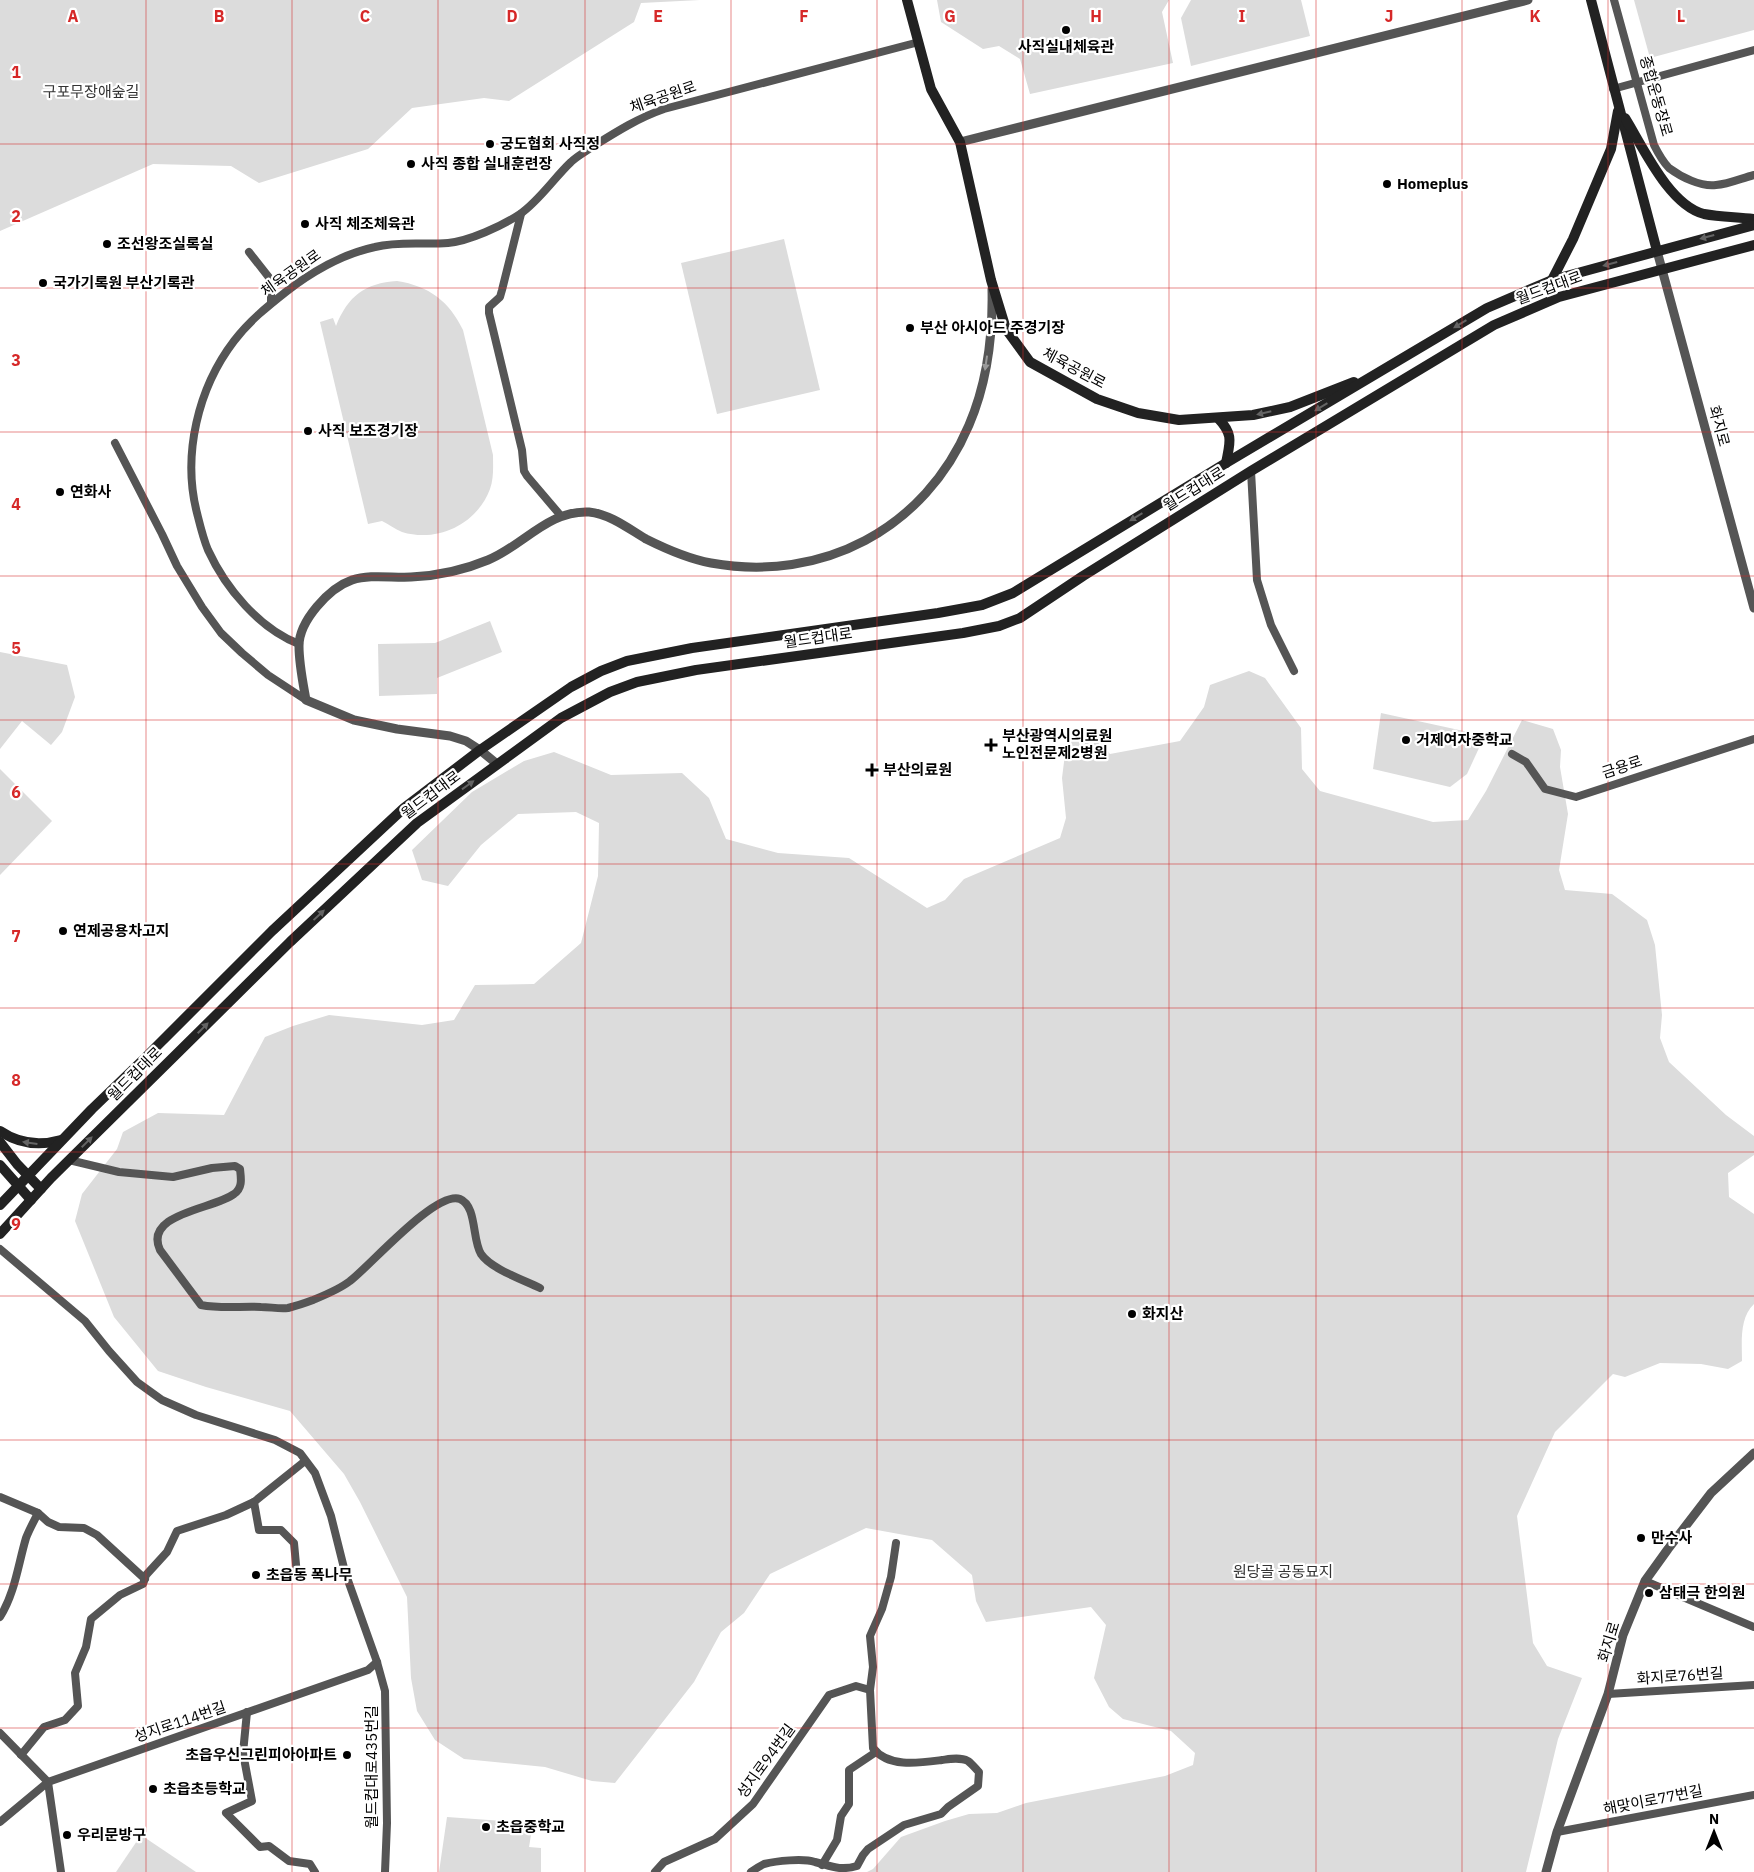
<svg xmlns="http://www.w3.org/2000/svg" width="1754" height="1872" viewBox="0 0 1754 1872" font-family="'IBM Plex Sans','Noto Sans KR',sans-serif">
<rect width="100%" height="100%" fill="#fff"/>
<g fill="#dcdcdc">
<polygon points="0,0 700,0 641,3 634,22 509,101 484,98 412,108 368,149 259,183 231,166 153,164 0,231"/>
<polygon points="937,0 1169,0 1162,12 1173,63 1030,94 1020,59 999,46 983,49 941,22"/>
<polygon points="1191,0 1301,0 1310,36 1191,66 1181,18"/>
<polygon points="1634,0 1754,0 1754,30 1650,58"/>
<polygon points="784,239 820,390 717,414 681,263"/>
<path d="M397,281C429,286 449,301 463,330L493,455C493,466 494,478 490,489C477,524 438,543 402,532C395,529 388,524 382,521L368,524L320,322L333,318L336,326C348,296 365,283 397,281Z"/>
<polygon points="490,621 502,652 437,678 437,694 379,696 378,644 435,643"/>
<polygon points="0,652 67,665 75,697 62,732 51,745 22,721 0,749"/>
<path d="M1249,671L1265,678L1301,728L1302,769L1320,791L1433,822L1468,820L1486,791L1522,720L1553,729L1561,750L1560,767L1568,814L1559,870L1565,890L1612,894L1647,920L1655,945L1662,1015L1660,1038L1669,1062L1726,1115L1754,1136V1155L1728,1173L1729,1197L1754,1214V1304C1739,1318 1742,1343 1742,1361L1728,1369L1701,1364L1660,1363L1625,1377L1613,1374L1555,1432L1517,1516L1533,1643L1547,1666L1582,1678L1558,1739L1526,1872H867L873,1869L901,1837L945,1821L969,1814L997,1813L1026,1803L1165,1776L1193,1765L1195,1753L1171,1731L1123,1719L1109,1707L1094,1678L1106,1625L1091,1607L986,1622L976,1601L972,1575L932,1540L866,1528L770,1574L744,1613L721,1632L694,1682L615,1783L592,1781L545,1767L464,1759L435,1740L417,1711L411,1678L407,1597L360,1502L344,1474L290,1411L206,1387L158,1371L114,1317L75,1221L82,1194L117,1149L123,1132L158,1113L224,1115L265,1037L293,1026L329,1015L422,1025L454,1020L475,985L534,984L581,943L598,876L599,823L576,812L518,814L481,845L448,886L422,880L412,850L472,792L524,761L554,752L611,775L682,773L709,798L726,839L778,853L849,858L927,908L945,900L964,879L1060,838L1066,818L1062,778L1067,738L1091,730L1110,754L1180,741L1204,707L1210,685Z"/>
<polygon points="1381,713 1482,735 1479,748 1467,774 1450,787 1373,769"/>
<polygon points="0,769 52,821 0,875"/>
<polygon points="447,1817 533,1823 529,1847 541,1848 541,1872 439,1872"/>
<polygon points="141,1835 196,1872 116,1872"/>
</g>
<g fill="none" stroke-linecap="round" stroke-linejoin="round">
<g stroke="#555" stroke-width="8">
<path d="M1614,0L1654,145C1658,153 1663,162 1669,168C1681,177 1701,187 1716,185C1729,184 1742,178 1754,175"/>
<polyline points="1613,89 1754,50"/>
<polyline points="521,214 502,290 500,297 489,307 489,313 522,450 524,471 527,476 561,516"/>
<polyline points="249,252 271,280 271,303"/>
<polyline points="115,443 162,534 177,566 202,607 221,633 242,653 268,675 306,700"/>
<polyline points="1251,471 1257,580 1271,625 1294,671"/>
<path d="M299,644C259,628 226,589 208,550C203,538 200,525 197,513C182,455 198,388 234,341C249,321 268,306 287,291C313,271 343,254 375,247C399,241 423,245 448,243C469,241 502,226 520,214C539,201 554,178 571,162C577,156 585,152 592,147C616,132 638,118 664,109L919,42"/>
<polyline points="1512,754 1526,762 1545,789 1576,797 1754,739"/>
<path d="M69,1160L119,1172L173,1177L212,1168L235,1166L240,1169C241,1178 243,1188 234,1194C215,1209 143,1213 160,1250L201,1305C221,1309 241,1306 261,1307C270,1307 279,1309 288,1308C296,1306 305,1303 313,1300C325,1295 340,1289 350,1281C370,1266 436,1190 460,1199C477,1206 472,1240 481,1254C491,1269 524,1280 540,1288"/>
<polyline points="0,1249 85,1321 109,1351 137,1382 162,1400 196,1415 275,1440 300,1453 315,1473 331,1516 345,1572 377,1662 385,1691 387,1823 385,1872"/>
<polyline points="0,1497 38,1513 48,1522 59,1527 84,1528 97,1535 145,1579"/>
<polyline points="254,1502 259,1530 281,1530 294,1543 297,1575"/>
<polyline points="1645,1581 1754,1627"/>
<path d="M0,1617C15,1593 18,1565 26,1538C29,1530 34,1521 38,1513"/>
<polyline points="1608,1694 1754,1685"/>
<polyline points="247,1712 243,1753 252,1801 226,1813 260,1847 269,1846 289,1861 310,1864 315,1872"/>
<polyline points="0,1733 48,1782 61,1872"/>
<polyline points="21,1755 44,1727 65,1720 78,1706 75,1673 86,1647 91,1619 120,1595 143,1584 146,1575 167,1552 177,1531 226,1515 254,1502 305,1461"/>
<polyline points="0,1822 48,1782 368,1670 377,1662"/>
<polyline points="1557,1832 1754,1795"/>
<polyline points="822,1865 837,1840 841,1816 849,1804 849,1770 876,1752"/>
<polyline points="655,1872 664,1862 715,1839 753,1804 829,1695 856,1686 870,1690"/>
<path d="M751,1872C755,1869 760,1866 764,1864C776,1861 803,1858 815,1862C831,1866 840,1871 857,1866L863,1855L868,1849L904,1825L941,1814L948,1807L978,1786L979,1772C976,1769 972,1764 968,1761C960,1757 950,1759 942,1760C919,1763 888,1768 873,1748L870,1690L873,1667L870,1636L882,1609L891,1577L896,1543"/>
</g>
<g stroke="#555" stroke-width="9">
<polyline points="960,142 1528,0"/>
<polyline points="1657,251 1754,608"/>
<path d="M497,764L480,750L466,741L450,736L397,729L354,720L306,700C303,683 299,664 299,646C299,621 329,588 352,580C370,574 392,578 411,577C437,576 464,570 488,560C523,546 548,510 589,512C610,514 629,529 646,539C666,549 689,559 711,563C822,583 925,529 969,425C987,383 993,335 992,289"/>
<polyline points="1546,1872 1557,1832 1608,1694 1623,1635 1645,1581 1668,1549 1711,1493 1754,1453"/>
</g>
<g stroke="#222" stroke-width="10">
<polyline points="907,0 931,89 960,142 991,280 1006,329 1030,362 1097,399 1138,413 1179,420 1253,415 1290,407 1354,382"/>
<polyline points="1591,0 1657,251"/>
<path d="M1625,118C1643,147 1669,205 1704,214C1720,217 1738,217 1754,219"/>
<polyline points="1552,280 1573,239 1611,149 1618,111"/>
<path d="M1218,418C1234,435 1230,442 1226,463"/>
<path d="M0,1131C19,1144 40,1146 61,1140"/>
<polyline points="0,1142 17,1164 41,1189"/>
<polyline points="0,1165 31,1200"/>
<polyline points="0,1205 92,1109 146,1057 272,931 404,808 480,750 571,687 601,671 627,661 692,648 938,613 982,605 1013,593 1226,463 1487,308 1552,280 1754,225"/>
<polyline points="0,1234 51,1178 290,942 417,823 561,718 610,692 637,682 696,670 963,633 999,626 1020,618 1083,576 1251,471 1494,325 1559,297 1754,245"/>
</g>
</g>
<defs><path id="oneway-solid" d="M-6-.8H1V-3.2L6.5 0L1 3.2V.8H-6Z" transform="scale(1.25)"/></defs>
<g fill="#646464">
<use href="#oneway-solid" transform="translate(1707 237) rotate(165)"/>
<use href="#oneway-solid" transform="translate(1610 264) rotate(165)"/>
<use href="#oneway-solid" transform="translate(1460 324) rotate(149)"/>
<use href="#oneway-solid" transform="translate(1321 407) rotate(149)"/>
<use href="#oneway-solid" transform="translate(1264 413) rotate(167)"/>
<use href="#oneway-solid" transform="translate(1136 517) rotate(149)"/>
<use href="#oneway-solid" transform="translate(468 785) rotate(-36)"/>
<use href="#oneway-solid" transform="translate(319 915) rotate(-43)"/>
<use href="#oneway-solid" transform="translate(203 1028) rotate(-45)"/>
<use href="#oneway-solid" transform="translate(87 1142) rotate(-45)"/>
<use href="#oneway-solid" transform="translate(30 1143) rotate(-172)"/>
</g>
<use fill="#999" href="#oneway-solid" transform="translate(986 363) rotate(98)"/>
<path fill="none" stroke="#d62828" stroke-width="1" stroke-opacity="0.55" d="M146,0V1872M292,0V1872M438,0V1872M585,0V1872M731,0V1872M877,0V1872M1023,0V1872M1169,0V1872M1316,0V1872M1462,0V1872M1608,0V1872M0,144H1754M0,288H1754M0,432H1754M0,576H1754M0,720H1754M0,864H1754M0,1008H1754M0,1152H1754M0,1296H1754M0,1440H1754M0,1584H1754M0,1728H1754"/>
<g fill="#000" stroke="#fff" stroke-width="2">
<circle cx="1066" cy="30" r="5"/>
<circle cx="490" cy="144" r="5"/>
<circle cx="411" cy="164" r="5"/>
<circle cx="1387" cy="184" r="5"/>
<circle cx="305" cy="224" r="5"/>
<circle cx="107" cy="244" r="5"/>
<circle cx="43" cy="283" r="5"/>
<circle cx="910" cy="328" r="5"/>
<circle cx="308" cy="431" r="5"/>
<circle cx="60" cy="492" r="5"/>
<circle cx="1406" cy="740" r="5"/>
<path d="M988.5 737.5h5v5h5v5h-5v5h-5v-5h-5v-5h5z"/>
<path d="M869.5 762.5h5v5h5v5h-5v5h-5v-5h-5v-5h5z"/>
<circle cx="63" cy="931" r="5"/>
<circle cx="1132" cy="1314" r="5"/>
<circle cx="1641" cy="1538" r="5"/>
<circle cx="256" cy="1575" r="5"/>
<circle cx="1649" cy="1593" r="5"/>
<circle cx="347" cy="1755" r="5"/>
<circle cx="153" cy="1789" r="5"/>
<circle cx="486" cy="1827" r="5"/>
<circle cx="67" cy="1835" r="5"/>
</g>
<g text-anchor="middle" stroke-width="4.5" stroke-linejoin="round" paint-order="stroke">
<g font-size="15" font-weight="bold" fill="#000" stroke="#fff" text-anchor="start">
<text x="1066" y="52" text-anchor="middle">사직실내체육관</text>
<text x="500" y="149">궁도협회 사직정</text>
<text x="421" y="169">사직 종합 실내훈련장</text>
<text x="1397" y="189">Homeplus</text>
<text x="315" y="229">사직 체조체육관</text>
<text x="117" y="249">조선왕조실록실</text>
<text x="53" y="288">국가기록원 부산기록관</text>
<text x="920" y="333">부산 아시아드 주경기장</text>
<text x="318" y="436">사직 보조경기장</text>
<text x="70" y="497">연화사</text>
<text x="1002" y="741">부산광역시의료원<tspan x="1002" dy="17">노인전문제2병원</tspan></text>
<text x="1416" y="745">거제여자중학교</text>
<text x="883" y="775">부산의료원</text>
<text x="73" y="936">연제공용차고지</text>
<text x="1142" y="1319">화지산</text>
<text x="1651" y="1543">만수사</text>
<text x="266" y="1580">초읍동 폭나무</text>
<text x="1659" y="1598">삼태극 한의원</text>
<text x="337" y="1760" text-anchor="end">초읍우신그린피아아파트</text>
<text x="163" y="1794">초읍초등학교</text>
<text x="496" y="1832">초읍중학교</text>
<text x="77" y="1840">우리문방구</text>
</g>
<g font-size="15" fill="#333" stroke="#fff">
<text x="91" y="97">구포무장애숲길</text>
<text x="1283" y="1577">원당골 공동묘지</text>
</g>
<g font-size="15" fill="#000" stroke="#fff">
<text transform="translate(1656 96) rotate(74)" y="5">종합운동장로</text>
<text transform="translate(663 97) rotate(-19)" y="5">체육공원로</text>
<text transform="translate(291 273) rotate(-35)" y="5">체육공원로</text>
<text transform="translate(1549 288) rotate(-20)" y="5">월드컵대로</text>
<text transform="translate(1074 368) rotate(28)" y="5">체육공원로</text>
<text transform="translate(1719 426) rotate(75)" y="5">화지로</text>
<text transform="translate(1194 489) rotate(-32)" y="5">월드컵대로</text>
<text transform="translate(818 638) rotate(-8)" y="5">월드컵대로</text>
<text transform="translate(1622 767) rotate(-18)" y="5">금용로</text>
<text transform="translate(431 795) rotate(-37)" y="5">월드컵대로</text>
<text transform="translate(135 1074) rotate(-45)" y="5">월드컵대로</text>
<text transform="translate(1609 1642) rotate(-73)" y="5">화지로</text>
<text transform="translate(1680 1676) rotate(-4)" y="5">화지로76번길</text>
<text transform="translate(180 1722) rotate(-19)" y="5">성지로114번길</text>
<text transform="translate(766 1761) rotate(-54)" y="5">성지로94번길</text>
<text transform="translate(372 1767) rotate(-90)" y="5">월드컵대로435번길</text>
<text transform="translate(1653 1800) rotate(-11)" y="5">해맞이로77번길</text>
</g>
</g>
<g font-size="16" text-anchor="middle" font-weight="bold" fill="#d62828" stroke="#fff" stroke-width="4.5" stroke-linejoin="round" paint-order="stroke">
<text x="73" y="22">A</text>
<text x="219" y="22">B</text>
<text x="365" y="22">C</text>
<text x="512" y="22">D</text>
<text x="658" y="22">E</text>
<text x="804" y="22">F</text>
<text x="950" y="22">G</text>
<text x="1096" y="22">H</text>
<text x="1242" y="22">I</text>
<text x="1389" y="22">J</text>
<text x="1535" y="22">K</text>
<text x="1681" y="22">L</text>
<text x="16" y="78">1</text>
<text x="16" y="222">2</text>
<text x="16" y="366">3</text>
<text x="16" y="510">4</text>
<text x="16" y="654">5</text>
<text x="16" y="798">6</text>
<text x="16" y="942">7</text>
<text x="16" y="1086">8</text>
<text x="16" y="1230">9</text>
</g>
<g transform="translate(1714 1832)" stroke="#ffffff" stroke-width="4" paint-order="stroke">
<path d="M0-4L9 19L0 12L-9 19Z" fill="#000000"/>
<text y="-8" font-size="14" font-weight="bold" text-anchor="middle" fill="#000000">N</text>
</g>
</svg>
